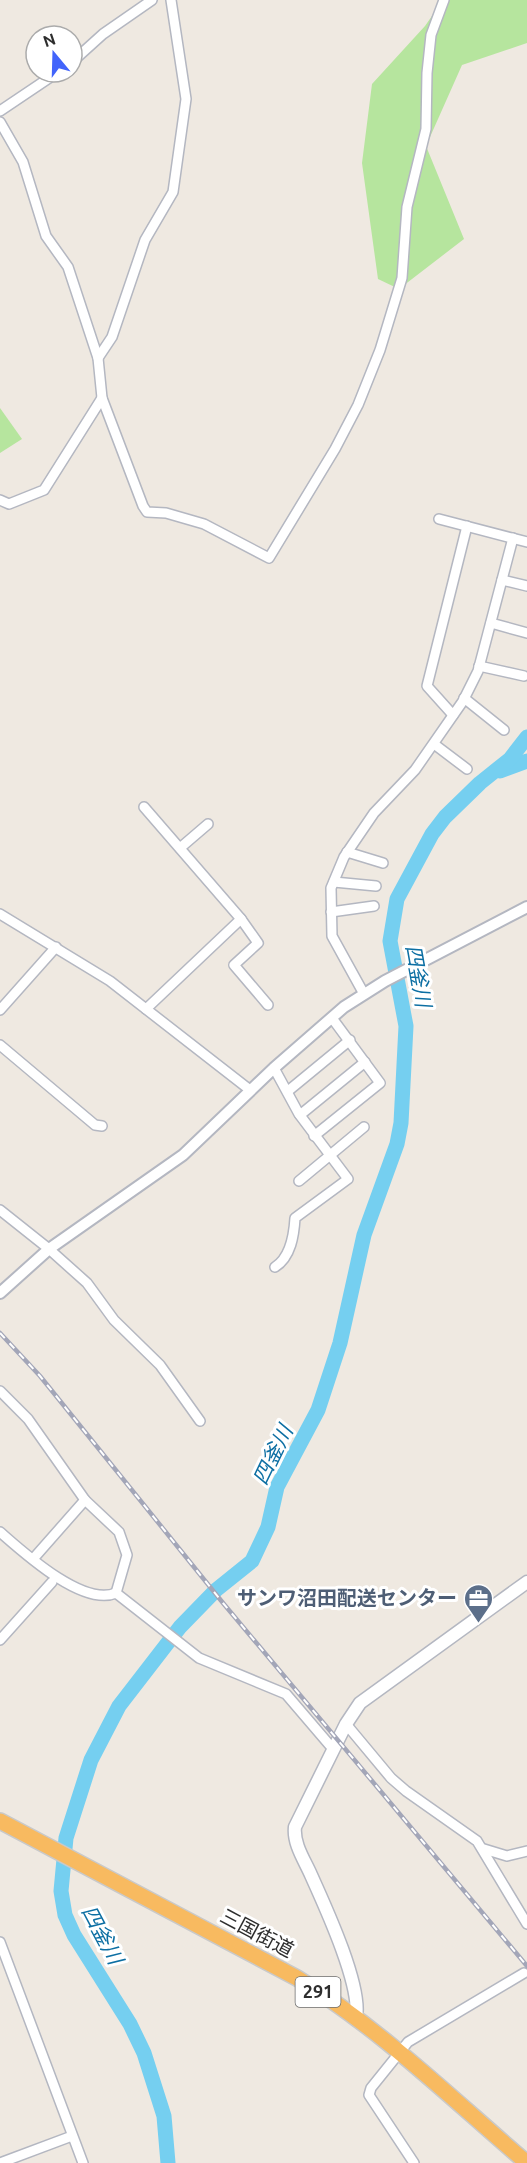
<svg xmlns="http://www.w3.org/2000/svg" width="527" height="2163" viewBox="0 0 527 2163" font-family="Ubuntu,'Noto Sans JP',sans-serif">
<rect width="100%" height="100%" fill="#efe9e1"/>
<g fill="#b6e59e">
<polygon points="443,0 527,0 527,43 462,65 426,146 464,239 399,289 378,279 362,163 372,84 425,26"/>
<polygon points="0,408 22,439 0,453"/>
</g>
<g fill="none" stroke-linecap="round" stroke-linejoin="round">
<g stroke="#75cff0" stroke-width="15">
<polyline points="500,771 527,761"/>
<polyline points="168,2163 164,2116 144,2053 130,2024 74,1935 65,1915 61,1891 66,1838 91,1760 119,1706 180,1627 216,1590 252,1561 268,1527 277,1487 318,1410 340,1343 364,1235 397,1144 401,1123 406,1026 390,941 397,899 432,834 445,817 480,783 510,759 527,737"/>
</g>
<defs>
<g id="minor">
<polyline points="72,62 103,34 152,0"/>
<polyline points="0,111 58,72"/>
<polyline points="0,122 23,162 46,236 68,267 98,358 102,398 143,506 147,512 166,513 204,524 269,558 335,449 358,405 380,350 402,278 407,207 426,129 427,73 431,35 444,0"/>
<polyline points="98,358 112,337 145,240 173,192 186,99 171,0"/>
<polyline points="0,500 9,504 44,490 102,398"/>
<polyline points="439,519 527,542"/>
<polyline points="502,580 527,586"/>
<polyline points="491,623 527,633"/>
<polyline points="479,666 524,676"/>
<polyline points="464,698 504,730"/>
<polyline points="453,715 427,686 467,526"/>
<polyline points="434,744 467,769"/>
<polyline points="144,807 241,919 146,1009"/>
<polyline points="180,848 208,824"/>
<polyline points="347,852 383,863"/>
<polyline points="334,882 376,886"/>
<polyline points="331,912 374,906"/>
<polyline points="0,914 110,981 250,1090"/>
<polyline points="241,919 258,943 234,965 268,1005"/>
<polyline points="364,994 332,936 331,888 344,857 374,813 415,770 463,701 478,671 513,538"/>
<polyline points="0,1010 56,947"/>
<polyline points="0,1045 95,1125 102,1126"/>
<path d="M274,1068L299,1114L348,1179L295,1218C294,1235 291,1257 275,1267"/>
<polyline points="288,1091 350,1040"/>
<polyline points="300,1115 365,1062"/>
<polyline points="314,1136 380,1083 332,1018"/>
<polyline points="299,1181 364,1127"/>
<polyline points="0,1210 49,1249 87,1283 114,1320 160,1365 200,1421"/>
<polyline points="0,1391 28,1419 85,1500 119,1532 127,1555 116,1593"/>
<path d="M0,1532C24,1553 83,1607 116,1593L199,1658L286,1694L333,1749"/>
<polyline points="33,1559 85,1500"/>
<polyline points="0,1640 52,1582"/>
<polyline points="346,1724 391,1778 406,1791 477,1841 527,1924"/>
<polyline points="484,1849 507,1856 527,1851"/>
<polyline points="0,1942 83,2163"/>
<polyline points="0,2163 72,2136"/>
<polyline points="414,2163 369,2095 371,2088 408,2042 524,1973"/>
</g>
<polyline id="tertiary" points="0,1293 49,1249 183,1155 274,1068 344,1007 385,981 527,907"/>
<path id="secondary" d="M356,2017C362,1986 325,1906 311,1875C305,1861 293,1844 295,1827L346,1724L360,1703L527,1582"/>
<path id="trunk" d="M0,1821L297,1978C381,2029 452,2099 527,2163"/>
</defs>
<use href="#minor" stroke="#b4b7c1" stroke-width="12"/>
<use href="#tertiary" stroke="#b4b7c1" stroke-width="14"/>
<use href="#secondary" stroke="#b4b7c1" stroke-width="15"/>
<use href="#trunk" stroke="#c9c9c9" stroke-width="18"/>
<use href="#minor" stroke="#fff" stroke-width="9"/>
<use href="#tertiary" stroke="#fff" stroke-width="10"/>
<use href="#secondary" stroke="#fff" stroke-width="12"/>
<use href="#trunk" stroke="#f8ba60" stroke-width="15"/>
<defs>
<polyline id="rail" points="0,1333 40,1376 223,1603 527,1966"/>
</defs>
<use href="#rail" stroke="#a3a6b8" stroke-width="4.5"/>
<use href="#rail" stroke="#fff" stroke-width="2" stroke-dasharray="7" stroke-linecap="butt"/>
</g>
<defs>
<symbol id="office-pin" viewBox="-11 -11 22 30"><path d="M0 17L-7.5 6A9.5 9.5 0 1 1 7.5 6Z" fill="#5c6f8a" stroke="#fff"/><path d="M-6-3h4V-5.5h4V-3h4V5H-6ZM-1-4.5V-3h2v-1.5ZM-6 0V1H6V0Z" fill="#fff"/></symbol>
</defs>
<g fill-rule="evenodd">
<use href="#office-pin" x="462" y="1582" width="33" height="45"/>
</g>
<g text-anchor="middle" stroke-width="6" stroke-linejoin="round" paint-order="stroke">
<rect fill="#fff" stroke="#6d6d6d" stroke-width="1.5" x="295.5" y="1977" width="45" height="30" rx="4.5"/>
<g font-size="18" font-weight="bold" fill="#2e2e2e">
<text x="318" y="1998">291</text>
</g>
<g font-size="20" font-weight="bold" fill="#4e5e75" stroke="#fff" text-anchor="end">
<text x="457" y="1605">サンワ沼田配送センター</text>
</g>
<g font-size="20" fill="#2e2e2e" stroke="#fff">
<text transform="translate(257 1933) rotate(28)" y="7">三国街道</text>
</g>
<g font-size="21" font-style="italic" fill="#0d6fa3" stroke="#fff">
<text transform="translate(418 976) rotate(80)" y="7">四釜川</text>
<text transform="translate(273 1455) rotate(-64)" y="7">四釜川</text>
<text transform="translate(102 1935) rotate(62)" y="7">四釜川</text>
</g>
</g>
<g transform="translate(54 54) rotate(341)"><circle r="28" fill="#ffffff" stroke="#ababab" stroke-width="1.5"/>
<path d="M0-4.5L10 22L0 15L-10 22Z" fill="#4264fb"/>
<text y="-9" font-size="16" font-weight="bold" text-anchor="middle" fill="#2e2e2e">N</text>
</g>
</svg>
